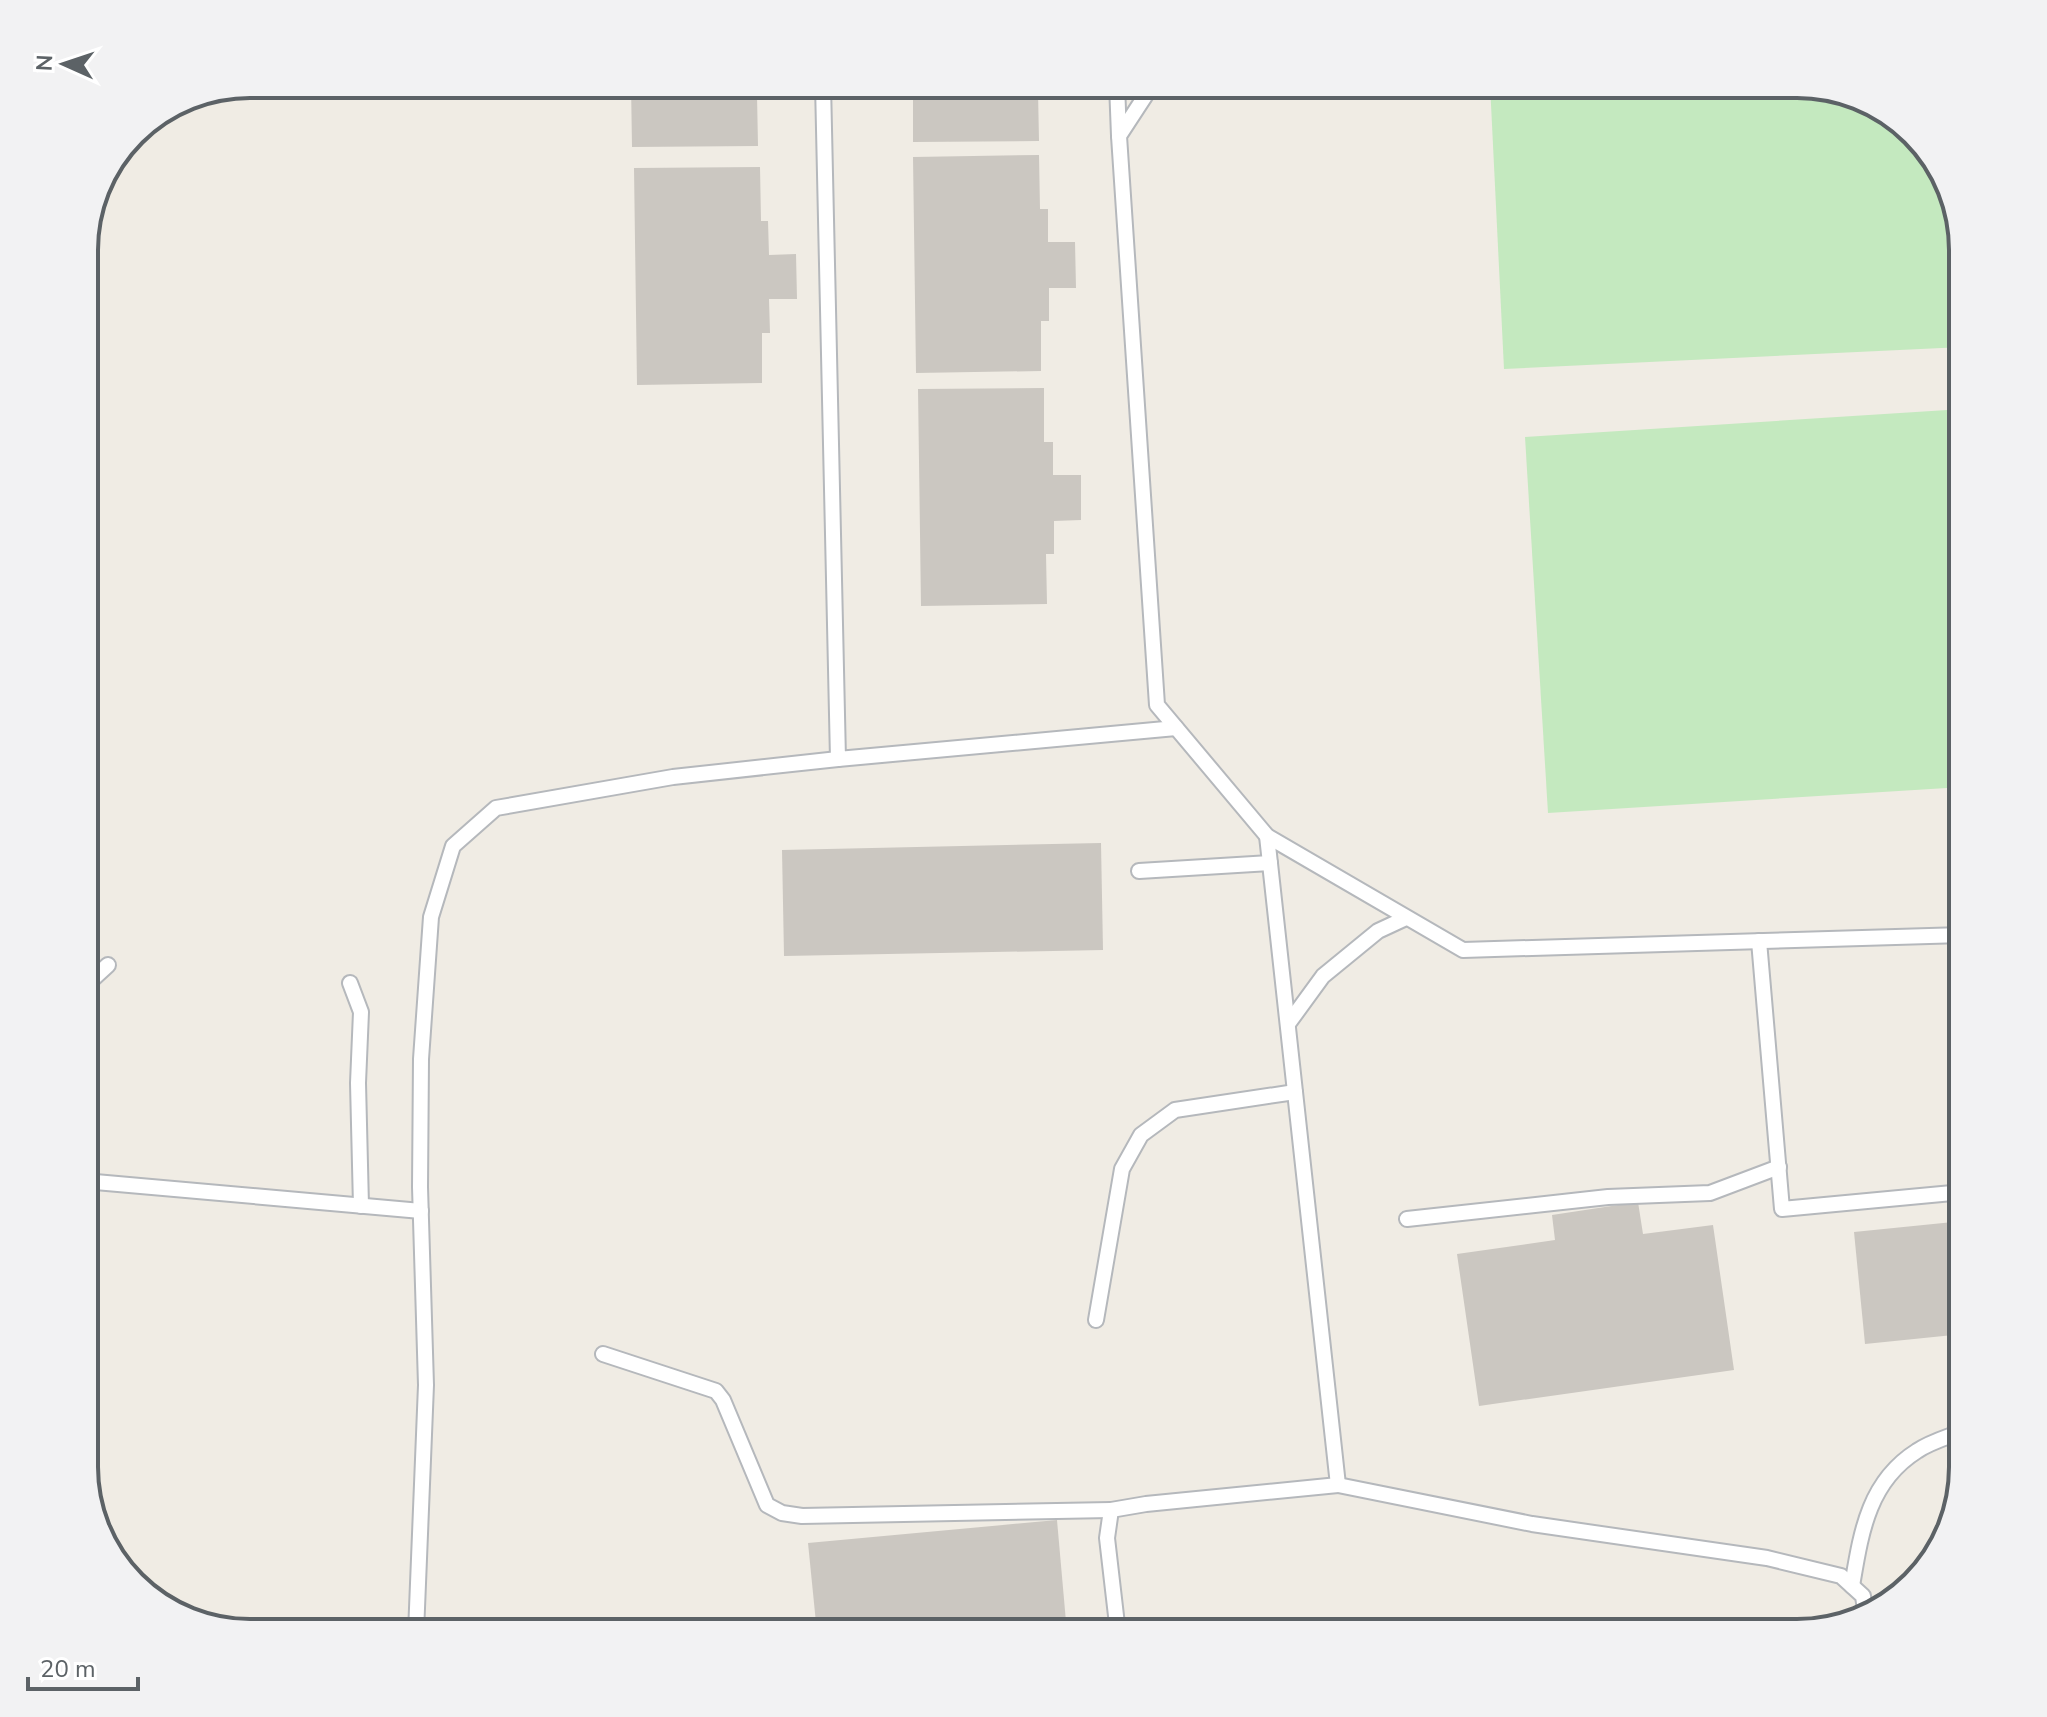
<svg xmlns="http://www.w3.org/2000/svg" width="2047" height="1717" viewBox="0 0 2047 1717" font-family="'Nunito Sans',sans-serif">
<rect width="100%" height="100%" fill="#f0ece4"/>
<g fill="#c4e9bf">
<polygon points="1490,84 1797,84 1860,96 1907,126 1950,186 1963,250 1963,347 1504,369"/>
<polygon points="1963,409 1963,787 1548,813 1525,437"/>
</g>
<g fill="#cbc7c1">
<polygon points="631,84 765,84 765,95 757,95 758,146 632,147"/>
<polygon points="913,84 1046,84 1047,90 1038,91 1039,141 913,142"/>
<polygon points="1039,155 1040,209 1048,209 1048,242 1075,242 1076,288 1049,288 1049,321 1041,321 1041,371 916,373 913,157"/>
<polygon points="760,167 761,221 768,221 769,255 796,254 797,299 769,299 770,333 762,333 762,383 637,385 634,168"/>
<polygon points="1044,388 1044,442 1053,442 1053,475 1081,475 1081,520 1054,521 1054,554 1046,554 1047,604 921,606 918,389"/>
<polygon points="1101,843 1103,950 784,956 782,850"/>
<polygon points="1638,1202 1643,1234 1713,1225 1734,1370 1479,1406 1457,1254 1555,1240 1552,1215"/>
<polygon points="1963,1221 1963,1334 1865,1344 1854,1232"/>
<polygon points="1057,1520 1067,1633 817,1633 808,1543"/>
</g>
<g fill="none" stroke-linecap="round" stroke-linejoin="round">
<defs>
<g id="service">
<polyline points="823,84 838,759 1176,728"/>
<polyline points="1117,84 1119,136"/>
<polyline points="1153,84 1119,136 1157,705 1267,836 1463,950 1963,935"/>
<polyline points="1139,871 1270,863"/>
<polyline points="1759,941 1782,1209 1963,1192"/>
<polyline points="350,983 361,1012 358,1083 361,1206"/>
<polyline points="84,987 108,965"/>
<polyline points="1288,1024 1323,976 1378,931 1406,918"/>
<polyline points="84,1181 421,1211"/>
<polyline points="1407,1219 1608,1197 1710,1193 1779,1167"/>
<polyline points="1096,1320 1122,1169 1141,1135 1175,1110 1295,1092"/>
<polyline points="603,1354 716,1391 723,1400 767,1505 782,1513 802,1516 1111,1510"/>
<polyline points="1960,1372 1963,1430"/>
<polyline points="1338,1485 1532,1524 1767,1558 1841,1576 1863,1596 1866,1617"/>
<path d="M1852,1586C1861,1533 1868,1482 1917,1451C1930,1442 1948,1437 1963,1431"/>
<polyline points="416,1633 426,1385 420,1187 421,1059 431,917 453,846 496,808 673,777 838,759"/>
<polyline points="1118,1633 1107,1538 1111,1510 1146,1504 1338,1485 1267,836"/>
</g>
</defs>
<use href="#service" stroke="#b5b8bc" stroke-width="18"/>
<use href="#service" stroke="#fff" stroke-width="14"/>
</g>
<path d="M0 0H2047V1717H0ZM250 98H1797A152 152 0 0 1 1949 250V1467A152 152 0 0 1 1797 1619H250A152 152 0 0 1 98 1467V250A152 152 0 0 1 250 98Z" fill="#f2f2f3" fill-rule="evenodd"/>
<path fill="none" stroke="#5c6266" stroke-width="4" d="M250 98H1797A152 152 0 0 1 1949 250V1467A152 152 0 0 1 1797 1619H250A152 152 0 0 1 98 1467V250A152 152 0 0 1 250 98Z"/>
<g transform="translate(64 64) rotate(273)" stroke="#ffffff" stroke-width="6" paint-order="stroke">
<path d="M0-6L14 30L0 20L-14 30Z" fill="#5c6266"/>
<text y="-12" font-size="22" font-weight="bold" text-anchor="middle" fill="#5c6266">N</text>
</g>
<path d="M28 1677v12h110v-12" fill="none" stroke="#5c6266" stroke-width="4"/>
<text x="40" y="1677" font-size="24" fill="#5c6266" stroke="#ffffff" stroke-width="6" paint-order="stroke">20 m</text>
</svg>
